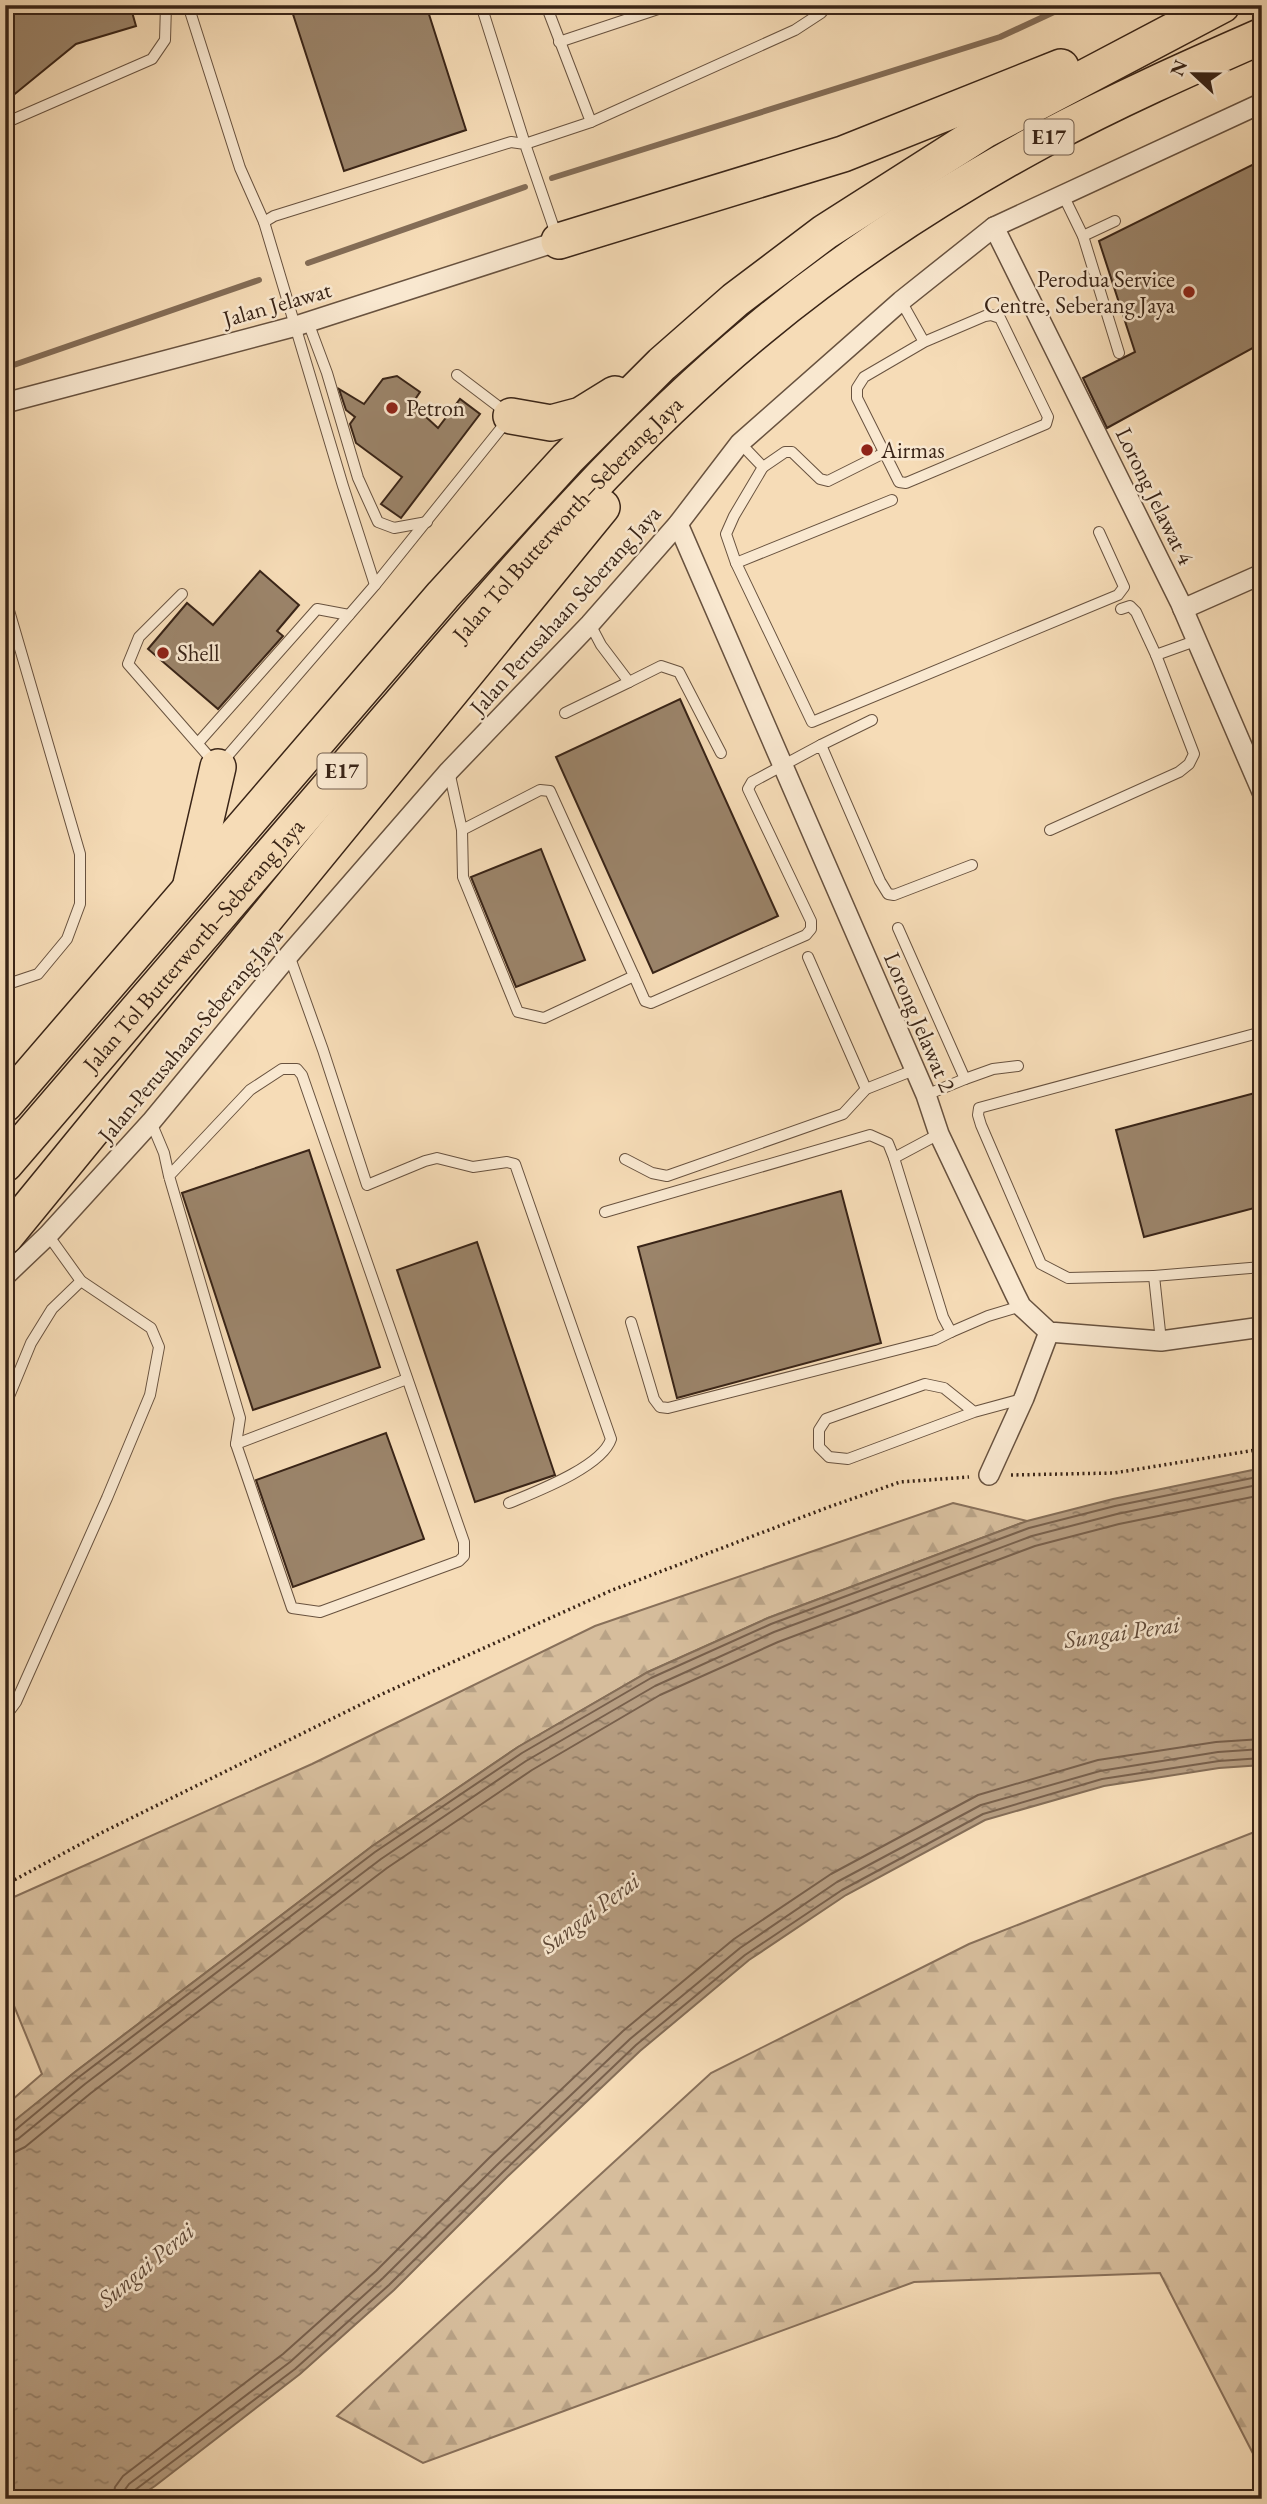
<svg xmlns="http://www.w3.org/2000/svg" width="1267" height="2504" viewBox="0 0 1267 2504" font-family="'EB Garamond',serif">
<defs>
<pattern id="forest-firs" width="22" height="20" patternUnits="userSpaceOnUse" patternTransform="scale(1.75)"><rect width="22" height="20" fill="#d6bd9c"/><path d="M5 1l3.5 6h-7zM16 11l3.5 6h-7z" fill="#b8a286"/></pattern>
<pattern id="water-ripples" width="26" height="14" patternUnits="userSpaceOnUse" patternTransform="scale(1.75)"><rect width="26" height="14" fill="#b69d81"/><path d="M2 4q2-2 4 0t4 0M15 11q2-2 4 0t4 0" fill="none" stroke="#958069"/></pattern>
</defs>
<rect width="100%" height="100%" fill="#f6dcb7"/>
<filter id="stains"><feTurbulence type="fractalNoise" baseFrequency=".00286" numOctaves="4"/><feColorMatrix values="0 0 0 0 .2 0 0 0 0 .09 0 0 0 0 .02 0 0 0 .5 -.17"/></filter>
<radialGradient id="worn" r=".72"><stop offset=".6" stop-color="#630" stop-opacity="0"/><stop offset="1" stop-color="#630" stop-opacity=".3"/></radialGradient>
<g fill="url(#forest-firs)" stroke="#88705a" stroke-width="2">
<polygon points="953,1503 1027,1521 768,1618 648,1672 518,1747 371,1847 75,2072 5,2129 5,2106 42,2074 5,1984 5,1901 312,1764 595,1626"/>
<polygon points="1262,1829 1262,2471 1160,2273 914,2282 423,2463 337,2416 711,2073 969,1944"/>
</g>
<polygon fill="url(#water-ripples)" stroke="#846d57" stroke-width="2" points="1262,1468 1262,1765 1219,1768 1104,1786 985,1820 846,1895 749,1960 640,2051 507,2177 394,2290 300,2374 155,2486 135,2499 5,2499 5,2129 14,2121 75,2072 371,1847 518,1747 648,1672 768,1618 1027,1521 1113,1499"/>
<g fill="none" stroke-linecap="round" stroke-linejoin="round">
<g stroke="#78604c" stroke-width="2">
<polyline points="5,2134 13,2132 79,2077 375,1852 522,1753 651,1678 771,1624 1029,1528 1115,1506 1262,1476"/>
<polyline points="5,2143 18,2139 85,2084 381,1859 526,1761 655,1686 774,1632 1032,1536 1117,1514 1262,1484"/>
<polyline points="5,2153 15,2152 25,2147 91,2093 387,1868 532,1770 660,1695 778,1642 1035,1546 1119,1524 1262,1495"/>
<polyline points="113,2499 115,2487 123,2476 283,2354 376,2271 489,2158 623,2031 734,1939 831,1874 978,1795 1098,1760 1216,1742 1262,1739"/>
<polyline points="123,2499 124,2491 129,2484 290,2362 383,2278 496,2166 630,2039 740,1948 837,1882 981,1805 1100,1771 1218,1752 1262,1749"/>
<polyline points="132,2499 135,2490 295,2369 389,2285 503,2172 636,2045 745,1955 842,1890 983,1814 1102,1779 1219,1761 1262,1758"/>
</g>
<g stroke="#846d57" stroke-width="6">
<polyline points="552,178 1000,37 1069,5"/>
<polyline points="308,263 525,187"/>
<polyline points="5,368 259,280"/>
</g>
</g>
<g fill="#9b846a" stroke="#392417" stroke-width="2">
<polygon points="5,5 130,5 136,26 76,44 5,102"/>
<polygon points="290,5 426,5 466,130 344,171"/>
<polygon points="1262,160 1262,343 1107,428 1083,378 1135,352 1099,241"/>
<polygon points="397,376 420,392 412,404 438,428 460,399 480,414 401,518 381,504 402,477 356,443 350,424 355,417 346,410 339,389 364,404 383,379"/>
<polygon points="260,571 299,605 277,631 283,636 218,709 148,649 187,603 213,625"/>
<polygon points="680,699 778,916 653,973 556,757"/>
<polygon points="541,849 585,960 516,987 471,877"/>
<polygon points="1255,1093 1262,1117 1262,1206 1144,1237 1116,1130"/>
<polygon points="309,1150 380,1367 253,1410 182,1193"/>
<polygon points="841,1191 881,1343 677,1398 638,1247"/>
<polygon points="477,1242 555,1475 475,1502 397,1270"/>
<polygon points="386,1433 424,1539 293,1587 256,1480"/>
</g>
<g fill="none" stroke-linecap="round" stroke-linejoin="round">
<defs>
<g id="lane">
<polyline points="188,5 240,168 264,222"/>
<polyline points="481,5 525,144 591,122 546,5"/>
<polyline points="559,42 670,5"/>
<polyline points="591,122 795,30 821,13 828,5"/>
<polyline points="5,123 152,59 165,40 166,5"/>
<polyline points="1063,195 1083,236 1119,353"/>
<polyline points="1083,236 1115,221"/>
<polyline points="901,301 924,342 985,316 991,315 1000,318 1048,417 1046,424 906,483 899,482 857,398 857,388 864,377 924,342"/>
<polyline points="308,322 327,373 358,478 378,522 394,528 427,522"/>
<polyline points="740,443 763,467 734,516 726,534 736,563 812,722 1118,595 1124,587 1099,532"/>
<polyline points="763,467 785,452 792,452 820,479 828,481 884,453"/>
<polyline points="736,563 892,500"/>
<polyline points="375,585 343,486 264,222 274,216 511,142 525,144 557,237"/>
<polyline points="182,594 139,637 128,664 218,767 375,585 511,416 457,375"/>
<polyline points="5,597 80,854 80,904 67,939 38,974 5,985"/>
<polyline points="1121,609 1130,606 1136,612 1156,655 1195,641"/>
<polyline points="590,624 601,645 629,682 661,666 679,672 721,753"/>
<polyline points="565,713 629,682"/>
<polyline points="198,743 317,609 349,615"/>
<polyline points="821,745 872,720"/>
<polyline points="449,771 462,830 463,877 518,1012 544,1018 634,976 550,791 540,790 462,830"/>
<polyline points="1050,830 1179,772 1189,764 1194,754 1156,655"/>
<polyline points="898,928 965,1079 926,1095"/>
<path d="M289,955L323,1050L367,1185L425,1161L437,1158L473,1167L507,1162L515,1164L611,1439C602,1467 535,1492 509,1503"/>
<polyline points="808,957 866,1089"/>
<polyline points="634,976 645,1001 651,1003 806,935 811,929 811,921 748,789 752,782 821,745 880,881 888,894 894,895 972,865"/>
<polyline points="965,1079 993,1069 1018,1066"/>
<polyline points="151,1122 164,1153 169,1176 240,1418 236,1444 292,1608 320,1612 459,1561 464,1556 464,1542 302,1075 297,1069 282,1069 250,1090 169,1176"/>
<polyline points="625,1159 652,1173 667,1176 843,1114 866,1089 914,1070"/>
<polyline points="605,1212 870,1135 888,1143 894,1158"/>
<polyline points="1154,1276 1068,1278 1041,1264 981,1125 978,1115 979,1108 1262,1032"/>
<polyline points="631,1322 654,1399 660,1407 668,1408 935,1340 951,1332 943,1317 894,1158 939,1134"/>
<polyline points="951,1332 988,1316 1021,1306"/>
<polyline points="1161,1341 1154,1276 1262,1267"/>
<polyline points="5,1406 31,1343 52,1309 81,1281"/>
<polyline points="974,1412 944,1388 925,1384 826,1419 819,1430 819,1447 829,1457 848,1459 974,1412 1022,1399"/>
<polyline points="236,1444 407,1379"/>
<polyline points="5,1717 16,1702 107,1498 150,1395 159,1347 151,1328 81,1281 48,1235"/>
</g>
<g id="street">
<polyline points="994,227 1180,602 1262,792"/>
<polyline points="5,403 296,326 559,241"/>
<polyline points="678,524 926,1095 939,1134 1015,1294 1021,1306 1049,1332 1161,1341 1262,1327"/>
<polyline points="1183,609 1262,574"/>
<polyline points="5,1276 48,1235 151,1122 289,955 449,771 590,624 678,524 740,443 901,301 994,227 1262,103"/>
<polyline points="989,1475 1024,1398 1049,1332"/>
</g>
<g id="highway">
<polyline points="559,241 843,154 1061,67"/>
<polyline points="511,416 551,423 581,415 615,394"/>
<polyline points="191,884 218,767"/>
<polyline points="5,1104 443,595 567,459 662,364 735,300 825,232 985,130 1222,5"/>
<path id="s1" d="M5,1164C134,1014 263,864 392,714C507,580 622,442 759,329C847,256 944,193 1044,139C1115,101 1189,68 1262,36"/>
<polyline points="5,1237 602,507"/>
</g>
</defs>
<use href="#lane" stroke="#68523f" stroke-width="12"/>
<use href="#street" stroke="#68523f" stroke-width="22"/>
<use href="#highway" stroke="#392417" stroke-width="38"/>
<g stroke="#392417" stroke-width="3.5" stroke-dasharray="2 3.5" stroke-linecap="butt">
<polyline points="1011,1475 1114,1473 1262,1449"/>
<polyline points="5,1885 101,1833 380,1695 610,1591 826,1508 900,1482 969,1477"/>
</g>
<use href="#lane" stroke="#f9e8d0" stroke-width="10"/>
<use href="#street" stroke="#f9e8d0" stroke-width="19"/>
<use href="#highway" stroke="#f6dcb7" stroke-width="35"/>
</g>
<g fill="#8f2418" stroke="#f9e8d0" stroke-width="2.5">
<circle cx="1189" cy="292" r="7"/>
<circle cx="392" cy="408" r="7"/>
<circle cx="867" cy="450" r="7"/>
<circle cx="163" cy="653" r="7"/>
</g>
<g text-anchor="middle" stroke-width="5" stroke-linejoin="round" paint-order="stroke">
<g fill="#f9e8d0" stroke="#735f4e" stroke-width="2">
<rect x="1024.5" y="119.5" width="49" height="35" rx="5"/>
<rect x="317.5" y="753.5" width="49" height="35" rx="5"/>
</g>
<g font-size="21" font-weight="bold" fill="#392417">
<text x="1049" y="144">E17</text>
<text x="342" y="778">E17</text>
</g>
<g font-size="23" fill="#392417" stroke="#f9e8d0" text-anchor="start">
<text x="1175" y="287" text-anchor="end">Perodua Service<tspan x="1175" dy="26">Centre, Seberang Jaya</tspan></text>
<text x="406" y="416">Petron</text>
<text x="881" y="458">Airmas</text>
<text x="177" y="661">Shell</text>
</g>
<g font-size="23" fill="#392417" stroke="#f9e8d0">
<text transform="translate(277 304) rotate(-16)" y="8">Jalan Jelawat</text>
<text transform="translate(1155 496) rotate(64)" y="8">Lorong Jelawat 4</text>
<text dy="8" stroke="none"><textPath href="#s1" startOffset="856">Jalan Tol Butterworth–Seberang Jaya</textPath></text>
<text transform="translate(565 610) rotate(-48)" y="8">Jalan Perusahaan Seberang Jaya</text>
<text dy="8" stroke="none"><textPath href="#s1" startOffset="289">Jalan Tol Butterworth–Seberang Jaya</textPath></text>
<text transform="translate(920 1022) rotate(67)" y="8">Lorong Jelawat 2</text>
<text transform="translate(190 1035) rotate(-50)" y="8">Jalan Perusahaan Seberang Jaya</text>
</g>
<g font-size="24" font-style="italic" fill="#5e4837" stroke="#f9e8d0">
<text transform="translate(1122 1632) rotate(-8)" y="8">Sungai Perai</text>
<text transform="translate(590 1913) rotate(-37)" y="8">Sungai Perai</text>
<text transform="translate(146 2265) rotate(-40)" y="8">Sungai Perai</text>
</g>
</g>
<rect width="1267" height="2504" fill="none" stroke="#f6dcb7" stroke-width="28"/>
<rect x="7" y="7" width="1253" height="2490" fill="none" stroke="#392417" stroke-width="3.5"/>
<rect x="14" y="14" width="1239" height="2476" fill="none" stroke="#392417" stroke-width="2"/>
<g transform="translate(1194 74) rotate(292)" stroke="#f9e8d0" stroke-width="5" paint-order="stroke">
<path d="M0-5L12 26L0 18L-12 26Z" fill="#392417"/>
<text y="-10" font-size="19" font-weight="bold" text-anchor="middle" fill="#392417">N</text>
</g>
<rect width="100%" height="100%" filter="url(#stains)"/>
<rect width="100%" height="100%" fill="url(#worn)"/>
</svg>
